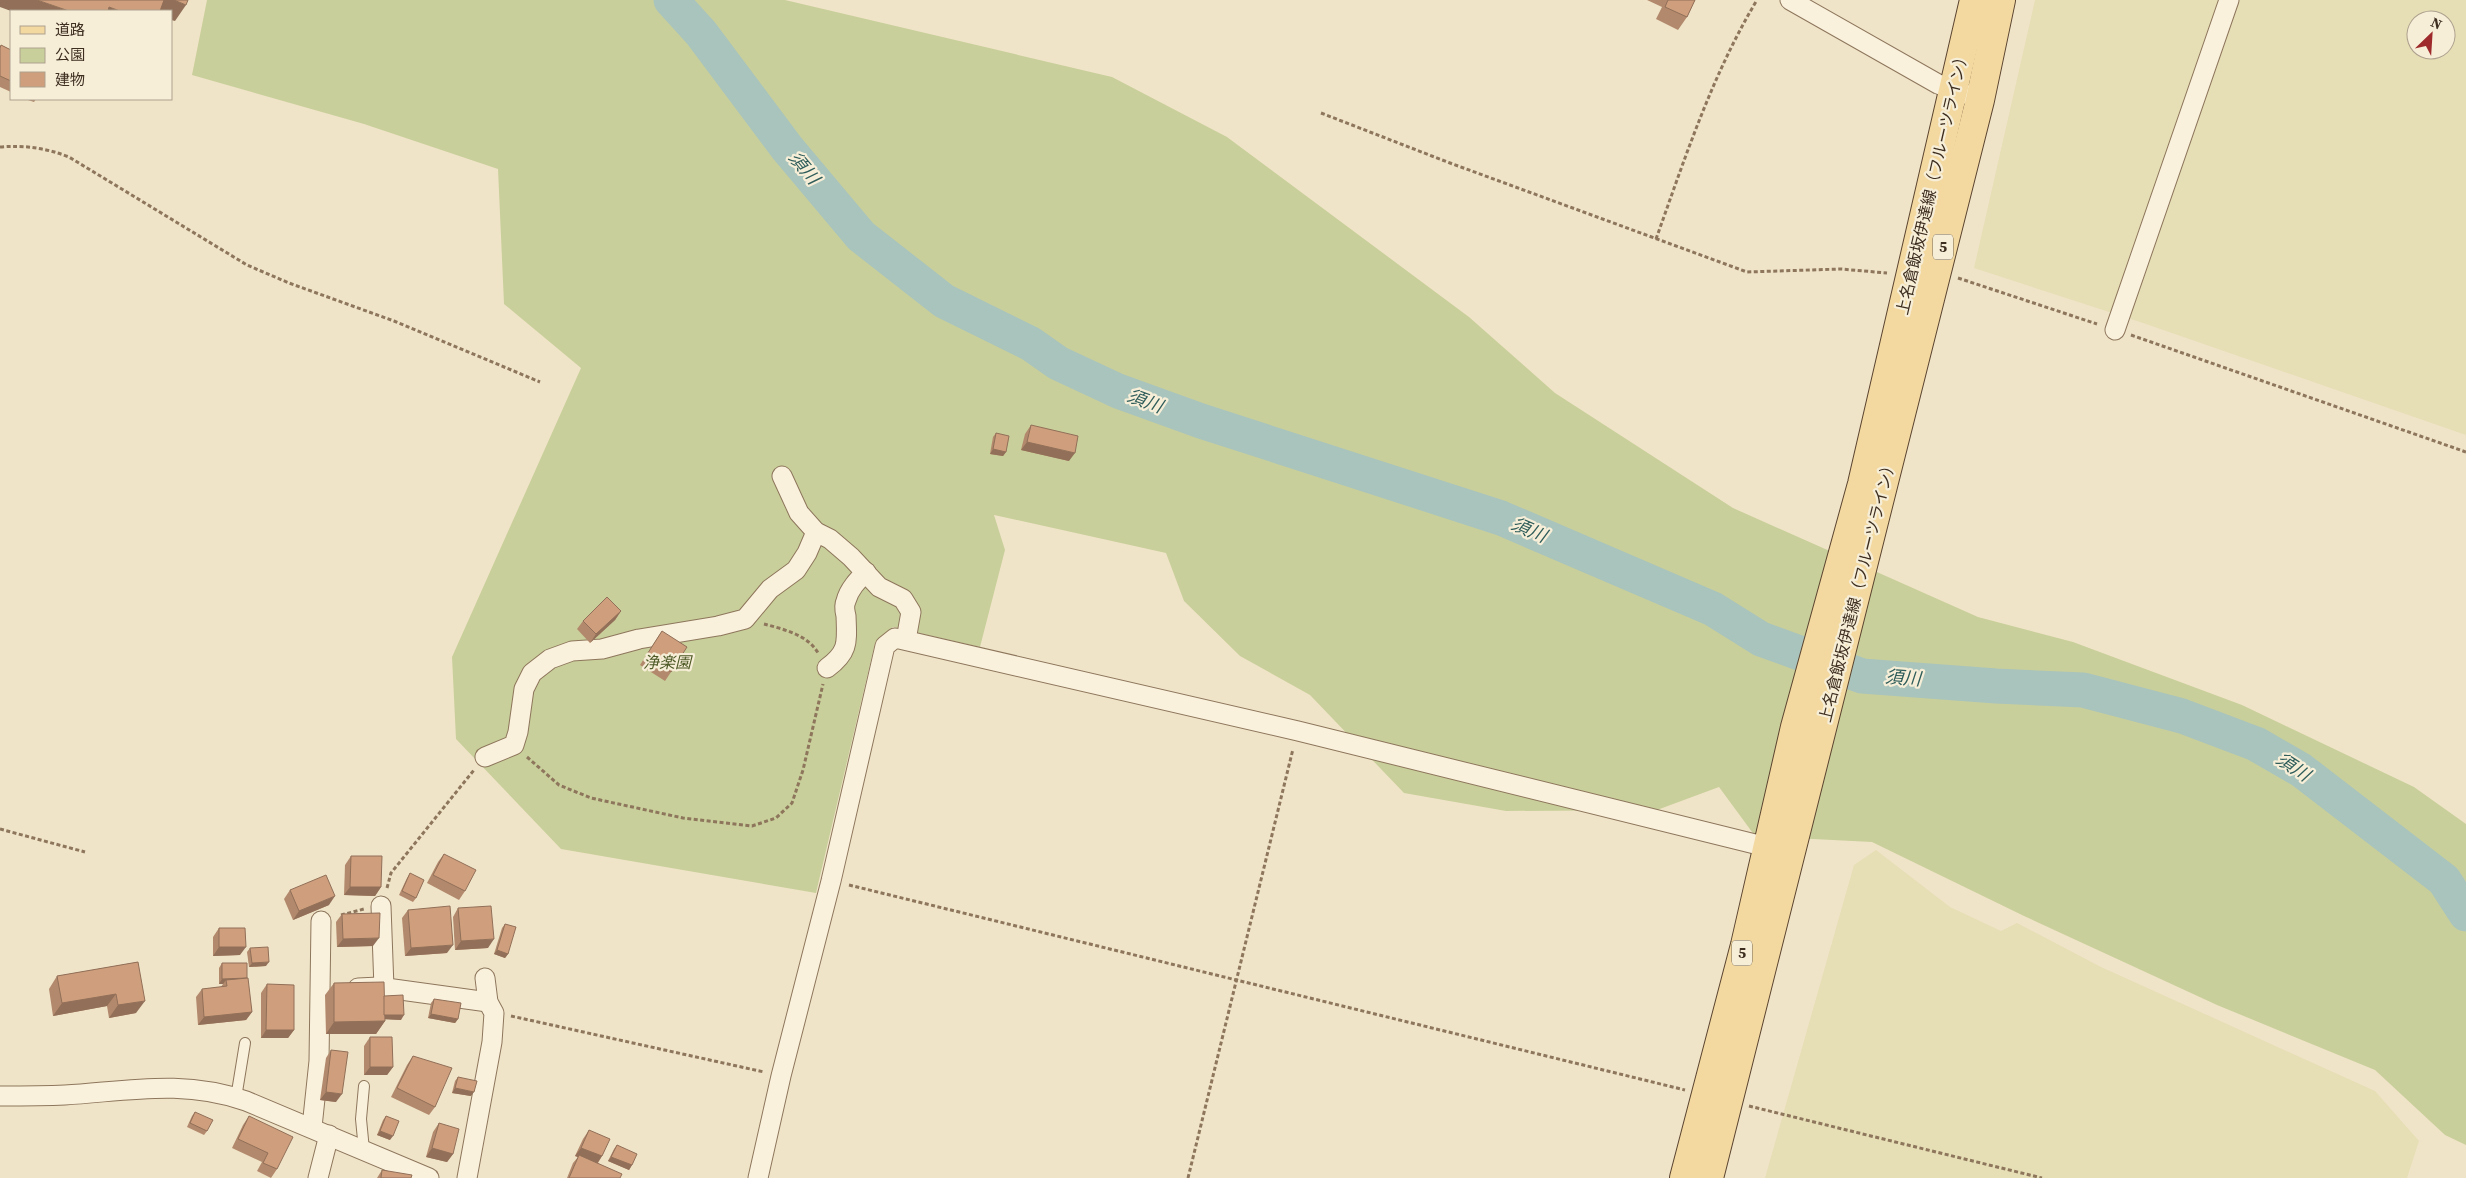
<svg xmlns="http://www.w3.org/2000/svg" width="2466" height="1178" viewBox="0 0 2466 1178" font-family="'Source Serif 4','Noto Sans JP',serif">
<rect width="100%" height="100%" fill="#f0e4c8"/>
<g fill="#e6deb5" fill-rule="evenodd">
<path d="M2035,0H2466V435L2143,323L1974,268ZM2416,20H2446V50H2416Z"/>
<polygon points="1876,850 1950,907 2001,931 2017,923 2101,967 2375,1091 2419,1141 2407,1178 1765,1178 1854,865"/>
</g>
<polygon fill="#c9cf9b" points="207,0 785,0 1112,77 1227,137 1469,317 1555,393 1733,508 1978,617 2073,642 2242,705 2414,787 2466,824 2466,1145 2445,1135 2375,1070 2217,1005 2024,916 1872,842 1755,836 1719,787 1657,810 1506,811 1404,793 1310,695 1240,656 1184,601 1166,553 994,515 1005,550 980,647 893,627 875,643 816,893 561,849 456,739 452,657 581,368 504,304 498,169 364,124 192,75"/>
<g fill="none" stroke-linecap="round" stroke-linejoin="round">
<polyline stroke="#a9c4bc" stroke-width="35" points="671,0 701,33 787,148 861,236 944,301 1031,344 1058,363 1118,391 1201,421 1501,518 1713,609 1761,639 1862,676 1996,686 2083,690 2182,716 2256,744 2301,770 2444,880 2466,914"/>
<defs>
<g id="service">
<polyline points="236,1098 245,1043"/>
<polyline points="364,1150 361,1119 364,1086"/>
</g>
<g id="minor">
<polyline points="1790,0 1938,84 1965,94"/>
<polyline points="2115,330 2229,0"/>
<polyline points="782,476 799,513 816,532 830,539 851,557 879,587 903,599 911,612 906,640"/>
<path d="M827,668C849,652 847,642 846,616C845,612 844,605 846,601C849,589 858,580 866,572"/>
<polyline points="485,757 514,745 518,732 524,689 532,673 550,659 572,651 602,649 639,639 718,626 745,619 770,589 796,570 807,553 816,532"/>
<polyline points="381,906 384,988"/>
<polyline points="358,988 379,987 488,1002"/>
<path d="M0,1096C22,1096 43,1096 65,1095C129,1091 183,1079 246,1101L429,1178"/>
<polyline points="312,1127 319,1061 321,921"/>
<polyline points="318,1178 329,1135"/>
<polyline points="467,1178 492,1042 494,1013 488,1002 485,978"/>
<polyline points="758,1178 781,1076 831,881 885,646 895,638 1298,731 1767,847"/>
</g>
<g id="primary">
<polyline points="1684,1178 1745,945 1795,727 1862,484 1974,0"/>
<polyline points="1709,1178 1980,100 2001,0"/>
</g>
</defs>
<use href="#service" stroke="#8d765c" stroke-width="12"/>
<use href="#minor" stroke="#8d765c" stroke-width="21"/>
<use href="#primary" stroke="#5b4430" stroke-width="30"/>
<g stroke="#8d765c" stroke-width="3" stroke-dasharray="4 2.5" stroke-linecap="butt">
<polyline points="1321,113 1450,163 1747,272 1841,269 1887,273"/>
<path d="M0,147C25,145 46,148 69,157L247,265L289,283L394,321L540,382"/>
<path d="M1656,239C1685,158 1712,75 1757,0"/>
<polyline points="1958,278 2097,324"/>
<polyline points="2131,335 2466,452"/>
<path d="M764,624C783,629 808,635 818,653"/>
<polyline points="527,757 559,785 591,798 683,818 752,826 776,818 792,803 803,770 823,684"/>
<polyline points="0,829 85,852"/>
<polyline points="849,885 1685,1090"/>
<polyline points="387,888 391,873 474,770"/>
<polyline points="341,915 364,909"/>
<polyline points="511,1016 764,1072"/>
<polyline points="1749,1106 2042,1178"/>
<polyline points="1188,1178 1293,749"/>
</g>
<use href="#service" stroke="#faf1dc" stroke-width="10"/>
<use href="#minor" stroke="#faf1dc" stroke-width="19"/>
<use href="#primary" stroke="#f3d9a0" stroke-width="28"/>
</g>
<g fill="#b2896c">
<polygon points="1647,0 1695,0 1687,17 1678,30 1656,19 1662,7"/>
<polygon points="1,45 11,50 11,92 0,87 0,47"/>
<polygon points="25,99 36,99 34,102"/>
<polygon points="1031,425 1069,461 1021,450 1025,434"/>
<polygon points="996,433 1006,452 1003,456 990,454 993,437"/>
<polygon points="621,611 615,620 590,643 577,629 583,621"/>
<polygon points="662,631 671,672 665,681 640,665"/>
<polygon points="444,854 465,891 459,900 427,883 438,862"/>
<polygon points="351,856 381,887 375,896 344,895 345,865"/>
<polygon points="410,873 416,898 413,902 399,895 407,878"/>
<polygon points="290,890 329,905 293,920 284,899"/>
<polygon points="458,908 488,948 455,950 453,917"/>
<polygon points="408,910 447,953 405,956 402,918"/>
<polygon points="342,914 373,946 337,947 336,922"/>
<polygon points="505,924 508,954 505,958 494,954 502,928"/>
<polygon points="219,928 240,955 213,956 213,937"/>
<polygon points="250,948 266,966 249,967 247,952"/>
<polygon points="138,962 136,1013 109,1018 107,1006 53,1016 49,989 57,976"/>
<polygon points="222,963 247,978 252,1012 246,1020 198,1025 196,997 202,989 221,987 223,984 219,984 219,968"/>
<polygon points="334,983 384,996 401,1020 384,1019 385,1021 376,1034 326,1034 325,995"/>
<polygon points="267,984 294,1030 288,1038 261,1038 261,993"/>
<polygon points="434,999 458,1019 455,1023 428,1018 431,1003"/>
<polygon points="370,1037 393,1067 387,1075 364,1075 364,1046"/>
<polygon points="331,1050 336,1102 320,1100 326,1058"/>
<polygon points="413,1056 435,1107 429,1115 391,1097 407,1065"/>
<polygon points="458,1077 471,1096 452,1093 455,1081"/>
<polygon points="195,1112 207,1131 204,1135 187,1127 192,1116"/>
<polygon points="249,1116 277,1169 271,1178 257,1171 262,1162 232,1148 243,1125"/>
<polygon points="386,1116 390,1140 377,1135 383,1120"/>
<polygon points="439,1123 453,1154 447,1162 426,1157 433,1132"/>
<polygon points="589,1130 602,1156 598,1163 620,1178 567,1178 573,1163 578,1157 575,1156 583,1139"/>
<polygon points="617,1145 632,1165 629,1170 608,1161 614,1149"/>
<polygon points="382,1170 381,1178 377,1178"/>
</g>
<g fill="#916f58">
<polygon points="0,0 37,0 69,11 11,11 0,7"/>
<polygon points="163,0 174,0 186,5 175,21 171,20 171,11 155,11"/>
<polygon points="109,7 120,11 107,11"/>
<polygon points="1027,442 1075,453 1069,461 1021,450"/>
<polygon points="993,449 1006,452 1003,456 990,454"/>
<polygon points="621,611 615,620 590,643 596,634"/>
<polygon points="350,887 381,887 375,896 344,895"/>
<polygon points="335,896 329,905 293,920 299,911"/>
<polygon points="379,938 373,946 337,947 343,939"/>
<polygon points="494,939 488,948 455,950 461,941"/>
<polygon points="453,945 447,953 405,956 411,948"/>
<polygon points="219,947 246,947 240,955 213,956"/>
<polygon points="497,950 508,954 505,958 494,954"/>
<polygon points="269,962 266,966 249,967 252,963"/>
<polygon points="222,979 247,979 226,980 223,984 219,984"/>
<polygon points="116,994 107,1006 53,1016 62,1003"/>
<polygon points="145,1001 136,1013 109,1018 118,1005"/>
<polygon points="252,1012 246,1020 198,1025 204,1017"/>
<polygon points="431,1014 458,1019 455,1023 428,1018"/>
<polygon points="384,1015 404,1015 401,1020 381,1019"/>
<polygon points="385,1021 376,1034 326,1034 334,1022"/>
<polygon points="266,1030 294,1030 288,1038 261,1038"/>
<polygon points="370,1067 393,1067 387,1075 364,1075"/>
<polygon points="455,1088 474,1092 471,1096 452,1093"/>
<polygon points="326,1092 342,1094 336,1102 320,1100"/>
<polygon points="380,1131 393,1136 390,1140 377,1135"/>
<polygon points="432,1148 453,1154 447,1162 426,1157"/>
<polygon points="581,1148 602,1156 596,1165 579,1155 578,1157 575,1156"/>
<polygon points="611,1157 632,1165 629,1170 608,1161"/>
</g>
<g fill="#cf9f7d" stroke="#916f58">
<polygon points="37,0 164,0 160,11 120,11 109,7 108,11 69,11"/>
<polygon points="174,0 188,0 186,5"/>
<polygon points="1668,0 1695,0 1687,17 1665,7"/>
<polygon points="1,45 11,50 11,81 0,76 0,48"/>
<polygon points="1031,425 1078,436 1075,453 1027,442"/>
<polygon points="996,433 1009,436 1006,452 993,449"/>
<polygon points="607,597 621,611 596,634 583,621"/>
<polygon points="662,631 687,647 671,672 646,656"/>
<polygon points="444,854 476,870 465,891 433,875"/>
<polygon points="351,856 382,856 381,887 350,887"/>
<polygon points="410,873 424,880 416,898 402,891"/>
<polygon points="326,875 335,896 299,911 290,890"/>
<polygon points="450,906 453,945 411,948 408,910"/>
<polygon points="491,906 494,939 461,941 458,908"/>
<polygon points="380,913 379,938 343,939 342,914"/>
<polygon points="505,924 516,927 508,954 497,950"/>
<polygon points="219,928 245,928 246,947 219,947"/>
<polygon points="268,947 269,962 252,963 250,948"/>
<polygon points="138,962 145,1001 118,1005 116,994 62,1003 57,976"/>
<polygon points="222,963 247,963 247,978 222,979"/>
<polygon points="248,978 252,1012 204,1017 202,989 227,986 226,980"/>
<polygon points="384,982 385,1021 334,1022 334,983"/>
<polygon points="267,984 294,985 294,1030 266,1030"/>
<polygon points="403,995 404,1015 384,1015 384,996"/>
<polygon points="434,999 461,1003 458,1019 431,1014"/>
<polygon points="370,1037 392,1037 393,1067 370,1067"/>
<polygon points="331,1050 348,1052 342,1094 326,1092"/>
<polygon points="413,1056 452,1068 435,1107 397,1088"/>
<polygon points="458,1077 477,1081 474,1092 455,1088"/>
<polygon points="195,1112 213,1120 207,1131 190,1123"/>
<polygon points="249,1116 293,1137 277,1169 263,1163 268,1153 238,1139"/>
<polygon points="386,1116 399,1121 393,1136 380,1131"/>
<polygon points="439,1123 459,1129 453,1154 432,1148"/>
<polygon points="589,1130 610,1139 602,1156 581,1148"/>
<polygon points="617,1145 637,1154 632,1165 611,1157"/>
<polygon points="579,1155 622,1174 620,1178 569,1178"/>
<polygon points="382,1170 412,1175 411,1178 381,1178"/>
</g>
<g text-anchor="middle" stroke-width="4.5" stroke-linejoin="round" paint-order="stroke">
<g fill="#f7eed8" stroke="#756857" stroke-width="1">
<rect x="1933" y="234.5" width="20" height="25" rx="4"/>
<rect x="1732" y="940.5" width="20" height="25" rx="4"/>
</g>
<g font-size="15" font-weight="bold" fill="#3d2e20">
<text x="1943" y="252">5</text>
<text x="1742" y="958">5</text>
</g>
<g font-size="16" fill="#3d2e20" stroke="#f7eed8">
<text transform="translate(1932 182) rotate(-77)" y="6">上名倉飯坂伊達線（フルーツライン）</text>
<text transform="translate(1857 590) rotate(-76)" y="6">上名倉飯坂伊達線（フルーツライン）</text>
</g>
<g font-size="16" font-style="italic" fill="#4d5a26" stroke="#f7eed8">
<text x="667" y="668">浄楽園</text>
</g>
<g font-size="18" font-style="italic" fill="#2f5d5a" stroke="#f7eed8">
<text transform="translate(804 168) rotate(50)" y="6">須川</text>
<text transform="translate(1145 401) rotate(20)" y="6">須川</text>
<text transform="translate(1529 530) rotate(23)" y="6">須川</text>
<text transform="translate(1903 678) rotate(4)" y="6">須川</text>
<text transform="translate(2293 767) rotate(33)" y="6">須川</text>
</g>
</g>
<rect x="10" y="10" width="162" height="90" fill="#f7eed8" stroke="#ada18e"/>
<rect x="20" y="26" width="25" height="8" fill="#f3d9a0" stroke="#ada18e"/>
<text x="55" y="35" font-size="15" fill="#3d2e20">道路</text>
<rect x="20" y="48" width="25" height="15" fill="#c9cf9b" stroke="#ada18e"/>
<text x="55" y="60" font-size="15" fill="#3d2e20">公園</text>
<rect x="20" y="72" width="25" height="15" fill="#cf9f7d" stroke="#ada18e"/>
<text x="55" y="85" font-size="15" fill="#3d2e20">建物</text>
<g transform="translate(2431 35) rotate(25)"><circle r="24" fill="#f7eed8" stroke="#ada18e"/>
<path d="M0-4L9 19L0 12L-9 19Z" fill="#9e2a2b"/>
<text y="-8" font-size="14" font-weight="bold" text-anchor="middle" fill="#3d2e20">N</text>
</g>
</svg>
